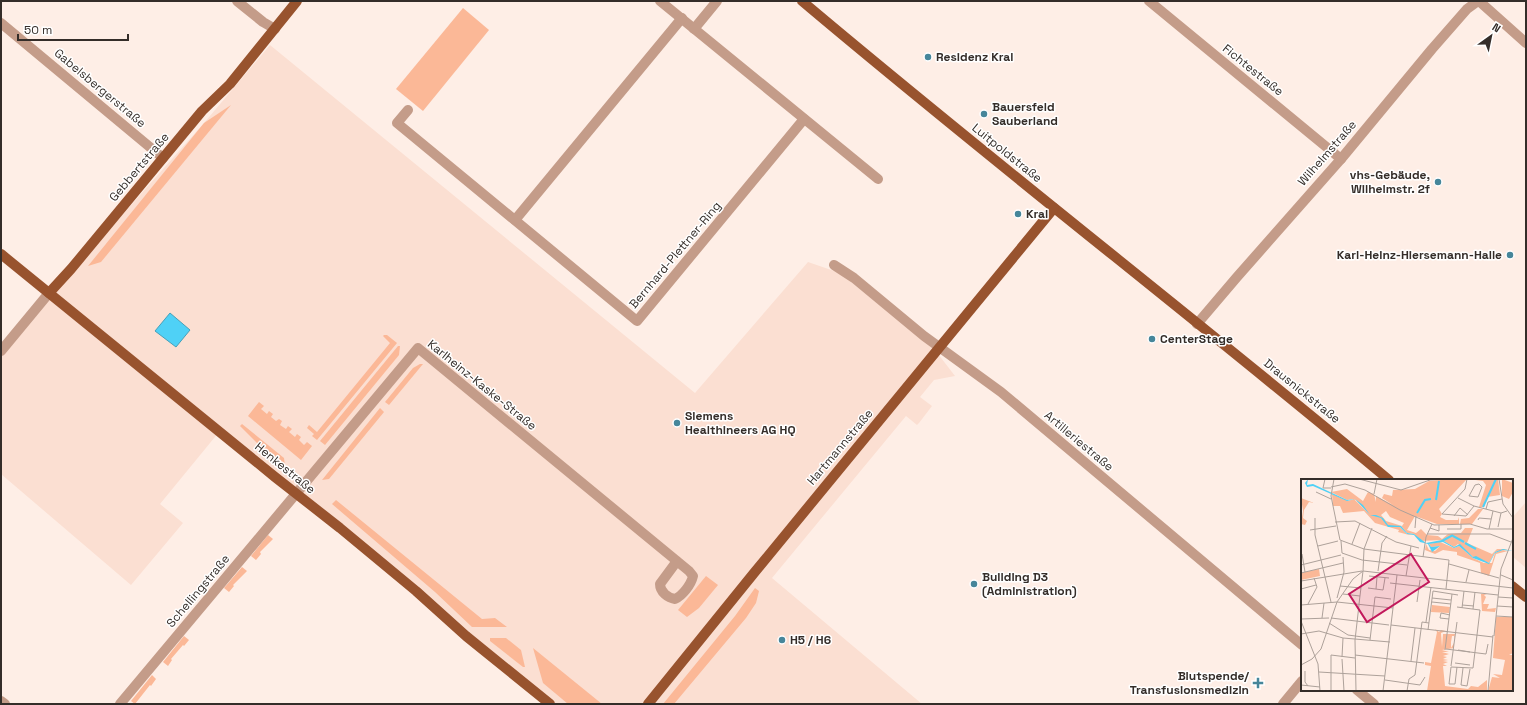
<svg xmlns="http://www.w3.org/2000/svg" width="1527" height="705" viewBox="0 0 1527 705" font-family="'Space Grotesk',sans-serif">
<rect width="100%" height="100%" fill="#feeee6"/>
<g fill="#fbdfd2">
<polygon points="270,45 695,393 808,262 840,273 935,350 955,376 934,380 920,397 932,406 919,423 917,425 906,416 772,578 922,704 549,704 219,432 160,504 183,523 131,585 1,474 1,354 52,294 204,123"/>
<polygon points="1526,502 1526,568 1512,556 1512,518"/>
</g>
<g fill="#fbb897">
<polygon points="463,8 489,30 423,111 396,89"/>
<polygon points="231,105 101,262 88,266 204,123"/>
<polygon points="384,335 387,335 397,343 317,440 312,436 314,434 307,428 309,425 317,432 390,343 383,336"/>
<polygon points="398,346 400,346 399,355 325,445 320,441"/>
<polygon points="420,364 423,364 389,405 385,402 413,368"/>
<polygon points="259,402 264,406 261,409 267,414 269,411 273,414 271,417 276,421 279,419 282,421 280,425 286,429 288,426 292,429 289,432 295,437 297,434 301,437 299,440 304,445 307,442 312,446 301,460 248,416"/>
<polygon points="380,408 384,412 329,479 322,480"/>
<polygon points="242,424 284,458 285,466 258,444 240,426"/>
<polygon points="336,500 482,619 495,618 507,627 472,627 435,592 332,504"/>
<polygon points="268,535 273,539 260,552 261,554 256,560 251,556"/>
<polygon points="242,567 247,571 233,585 234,586 229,592 224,588"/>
<polygon points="706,576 718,585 699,608 687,617 678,610"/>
<polygon points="755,588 759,591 756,603 746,618 674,704 663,704 735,616"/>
<polygon points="184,636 189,640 184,646 183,645 171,659 172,660 168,666 163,662"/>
<polygon points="490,638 506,638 521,650 525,667 523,667 490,641"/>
<polygon points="533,648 602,704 568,704 543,683"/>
<polygon points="152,675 156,679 151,686 150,685 135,704 131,701"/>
</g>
<polygon fill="#4fd1f6" stroke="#47a0b8" points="170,313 190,330 176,347 155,331"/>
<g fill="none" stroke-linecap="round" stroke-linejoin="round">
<g stroke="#c49c89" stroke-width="10">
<polyline points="237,1 263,22 275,29"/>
<polyline points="660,1 878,179"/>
<polyline points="1149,1 1341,159"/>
<polyline points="1479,1 1526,43"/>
<polyline points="1,23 163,158"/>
<polyline points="694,29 717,1"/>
<polyline points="408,110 397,123 637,321 804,119"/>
<polyline points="515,220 682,18"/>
<polyline points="834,265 854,278 924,336 1001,392 1302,645"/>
<polyline points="1197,324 1237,277 1341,159 1432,49 1467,9 1478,1"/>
<polyline points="1,351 49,293"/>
<polyline points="1357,690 1374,704"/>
<polyline points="1,701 5,704"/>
<path d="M120,704L418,348L689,571L693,576C691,585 682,596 675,599C668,598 660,592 660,584L677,561"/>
<polyline points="1283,704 1302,681"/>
</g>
<g stroke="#98532e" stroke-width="10">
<path d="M802,1C995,164 1195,318 1389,480"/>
<polyline points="1,254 275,477 340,528 416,591 466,636 550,704"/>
<polyline points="49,293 71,269 202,111 230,84 297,1"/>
<polyline points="1512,586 1526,597"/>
<polyline points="648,704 754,573 1054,208"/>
</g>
</g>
<g fill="#46869a" stroke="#fff" stroke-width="1.5">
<circle cx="928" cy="57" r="4"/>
<circle cx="984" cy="114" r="4"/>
<circle cx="1438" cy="182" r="4"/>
<circle cx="1018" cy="214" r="4"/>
<circle cx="1510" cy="255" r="4"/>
<circle cx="1152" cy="339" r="4"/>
<circle cx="677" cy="423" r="4"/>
<circle cx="974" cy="584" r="4"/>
<circle cx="782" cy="640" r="4"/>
<path d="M1256 677h4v4h4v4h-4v4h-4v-4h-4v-4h4z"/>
</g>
<g text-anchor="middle" stroke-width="3" stroke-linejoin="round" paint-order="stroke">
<g font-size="12" font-weight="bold" fill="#342d29" stroke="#fff" text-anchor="start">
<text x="936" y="61">Residenz Kral</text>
<text x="992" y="111">Bauersfeld<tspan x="992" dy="14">Sauberland</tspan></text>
<text x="1430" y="179" text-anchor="end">vhs-Gebäude,<tspan x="1430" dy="14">Wilhelmstr. 2f</tspan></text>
<text x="1026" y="218">Kral</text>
<text x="1502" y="259" text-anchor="end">Karl-Heinz-Hiersemann-Halle</text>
<text x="1160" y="343">CenterStage</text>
<text x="685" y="420">Siemens<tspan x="685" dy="14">Healthineers AG HQ</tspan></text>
<text x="982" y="581">Building D3<tspan x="982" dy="14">(Administration)</tspan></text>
<text x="790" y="644">H5 / H6</text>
<text x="1249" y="680" text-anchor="end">Blutspende/<tspan x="1249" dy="14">Transfusionsmedizin</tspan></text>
</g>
<g font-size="12" fill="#342d29" stroke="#fff">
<text transform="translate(1253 70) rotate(39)" y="4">Fichtestraße</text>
<text transform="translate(100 88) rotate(40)" y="4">Gabelsbergerstraße</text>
<text transform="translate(1007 153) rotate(39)" y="4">Luitpoldstraße</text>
<text transform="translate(1327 153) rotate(-49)" y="4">Wilhelmstraße</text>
<text transform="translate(139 167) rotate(-50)" y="4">Gebbertstraße</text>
<text transform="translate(675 255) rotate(-50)" y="4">Bernhard-Plettner-Ring</text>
<text transform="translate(482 385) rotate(39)" y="4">Karlheinz-Kaske-Straße</text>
<text transform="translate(1302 391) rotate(39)" y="4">Drausnickstraße</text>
<text transform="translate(1079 441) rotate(40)" y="4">Artilleriestraße</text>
<text transform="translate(840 447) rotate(-50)" y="4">Hartmannstraße</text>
<text transform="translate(285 468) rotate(39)" y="4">Henkestraße</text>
<text transform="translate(198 591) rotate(-50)" y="4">Schellingstraße</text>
</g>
</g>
<g transform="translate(1301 479)">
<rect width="212" height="212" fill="#feeee6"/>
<path d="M148,0H166L138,30L141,35L139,38L145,41H157L158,38V45H136L114,37L106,51L115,54L120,50L126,56L137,57L141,60L147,55L160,54L164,49H172L166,64L191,75L196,70H207L194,73L188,84L172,78L157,65L153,68L141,61L119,62L113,55L106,54L100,47L91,48H99L106,55L113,56H108L97,53L98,51L74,44L63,32L42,34L39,27H32L31,15L47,22L53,20L69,36L76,37L69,36L55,21L52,20L46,21L30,13L46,10L62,22L67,13L73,15L75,23V17L92,26L81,19L83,15L91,17L92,11L114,10L128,2ZM85,32L89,38L103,44L101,47L85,42L80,36ZM167,0H197L199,16L186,18L183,28H178L185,6L182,2ZM201,0L212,4V13L208,20L201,17ZM0,19L13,24L8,23L3,31L2,39L6,42L4,46L0,45L2,32ZM177,30H182L171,45H159L160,40L168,39ZM139,63L153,69L158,67L172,79L183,84H191L194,74L201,71L207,72L195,75L188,97L180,94L179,84L156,76V73L142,71L134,75L124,71L125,65L128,71L134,72L139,67L130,68L128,65ZM18,90L19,97L0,101V94ZM180,115H186L183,116L185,118L182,125H188L186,130L195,129L194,133L181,132ZM131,126L149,128L148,134L130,133ZM195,138H212V174L208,176H212V212H187L191,198L199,199L192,195L201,196L204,181L192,179ZM134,150L138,153L140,151L145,152L140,154L141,168L142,155H154L153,162V157H151L150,163V169L153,164V169L154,163L153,169L141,171L148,173H141L148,175L142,177L146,178L142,180L147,181L142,182L147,183L142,185L146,187H142L144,207L167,210L170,207L177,208L186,201V212H126L130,187L124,186V183L130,184L136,153Z" fill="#fbb897" fill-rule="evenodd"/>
<path d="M7,0L6,6L12,5L46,21L54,20L62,26L69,36H75L82,39L87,46L100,47L106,54L113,55L125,64L141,61L153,68L159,65L172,78L175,77L188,84L194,73L202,70L212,72L202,71L194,74L188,85L172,79L158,67L153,69L142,63L128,65L130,68L139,67L131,73L127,65L119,63L113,56L106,55L99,48H87L80,39L69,36L54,20L46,22L12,7L6,8L4,4Z" fill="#4fd1f6"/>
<path fill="none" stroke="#4fd1f6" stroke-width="2" d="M135,21L138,2M182,28L195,0M116,34L124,21L130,20M152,57L163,63M141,62L152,56M164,64L175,70"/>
<path fill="none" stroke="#ada19a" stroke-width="1" d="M24,0L22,9H30M33,0L30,17L39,61L63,70L148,81L145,110M58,0L100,11L129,1L145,0M166,0L164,10L141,35L165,37L173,27M198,0L202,25L212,39M178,5L181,8L177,18L168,17L174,6ZM30,8L44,5L64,11L99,31L133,46L169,45L186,50H212M15,13L30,20M73,15L76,0M157,19L173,27L200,34L206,32M185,30L187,23L201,20M153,37L159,29L167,36M14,39V56L30,123M177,41L178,39L190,40M34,43L54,42L95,63L118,69M197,48L200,34M114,49L115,37M129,49L138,52V46M146,50H160V45M188,50L192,32M9,51L35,47M126,55H189L210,63M40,62L41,74M51,65L59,44M17,67L37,62M41,74L61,81L106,86M1,75L4,93M122,78L125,58L131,45M148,85L198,99M0,86L40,76M62,92L63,70L71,49M77,92L81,64L86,57M0,94L42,84M200,96L212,101M68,97L88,99M105,97L110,67M0,102L61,92M165,103L168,91M89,104L197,116M39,107L60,109M67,109L82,111L84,99M0,110L15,106M75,110L76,98M132,112L157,116M42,115L59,117M197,118L212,119M36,119L43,93L42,78M131,119L150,121M36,123L92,129L96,96M116,123L119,101M131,123L150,125M7,125L16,108L13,99M58,125L62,92L212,109M0,126L36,123L52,100L62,92M161,126L173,127M196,127L212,128M161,129L163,112M172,130L174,113M195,137L212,138M21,139L23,124M30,139L88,146M0,140L28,139M148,140L139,139L140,134L149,136M0,142L17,185L19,212M125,143L130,108M28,144L47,156L69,159M90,146L192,158M127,151L132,112M0,155L18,152L42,159L89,163M193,157L200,90L212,59M69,161L74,118L90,120M145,170L185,175L187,165M144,171L151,115M157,171L169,173M54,176L123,184M41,178L42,159M41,180L43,212M110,182L114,149M154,184L169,186M0,186L11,180L20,170L36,123M150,187L156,143M156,188L154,205H148L150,188L172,189L179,131L156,128M162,189L160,206L166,207L169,190M4,192V203L7,207M18,193L84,197M84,201L119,206L124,198M0,206L19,208M30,212V176L54,179M45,212H75M55,212L54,161L58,126M82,212L92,129M106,212L108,200L114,196L121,143L128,144M187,212L192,156"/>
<path fill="#c2185b" fill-opacity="0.15" stroke="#c2185b" stroke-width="2" d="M110,75L128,103L66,143L48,115Z"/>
<rect width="212" height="212" fill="none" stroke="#342d29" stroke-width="2"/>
</g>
<rect width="1527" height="705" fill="none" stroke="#342d29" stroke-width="4"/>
<g transform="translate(1491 36) rotate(33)" stroke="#ffffff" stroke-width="3" paint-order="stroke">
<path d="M0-3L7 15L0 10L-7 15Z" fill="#342d29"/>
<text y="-6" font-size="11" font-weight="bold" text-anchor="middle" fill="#342d29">N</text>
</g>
<path d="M18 34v6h110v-6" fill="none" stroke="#342d29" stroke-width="2"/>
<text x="24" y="34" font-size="12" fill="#342d29" stroke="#ffffff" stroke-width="3" paint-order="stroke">50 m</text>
</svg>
